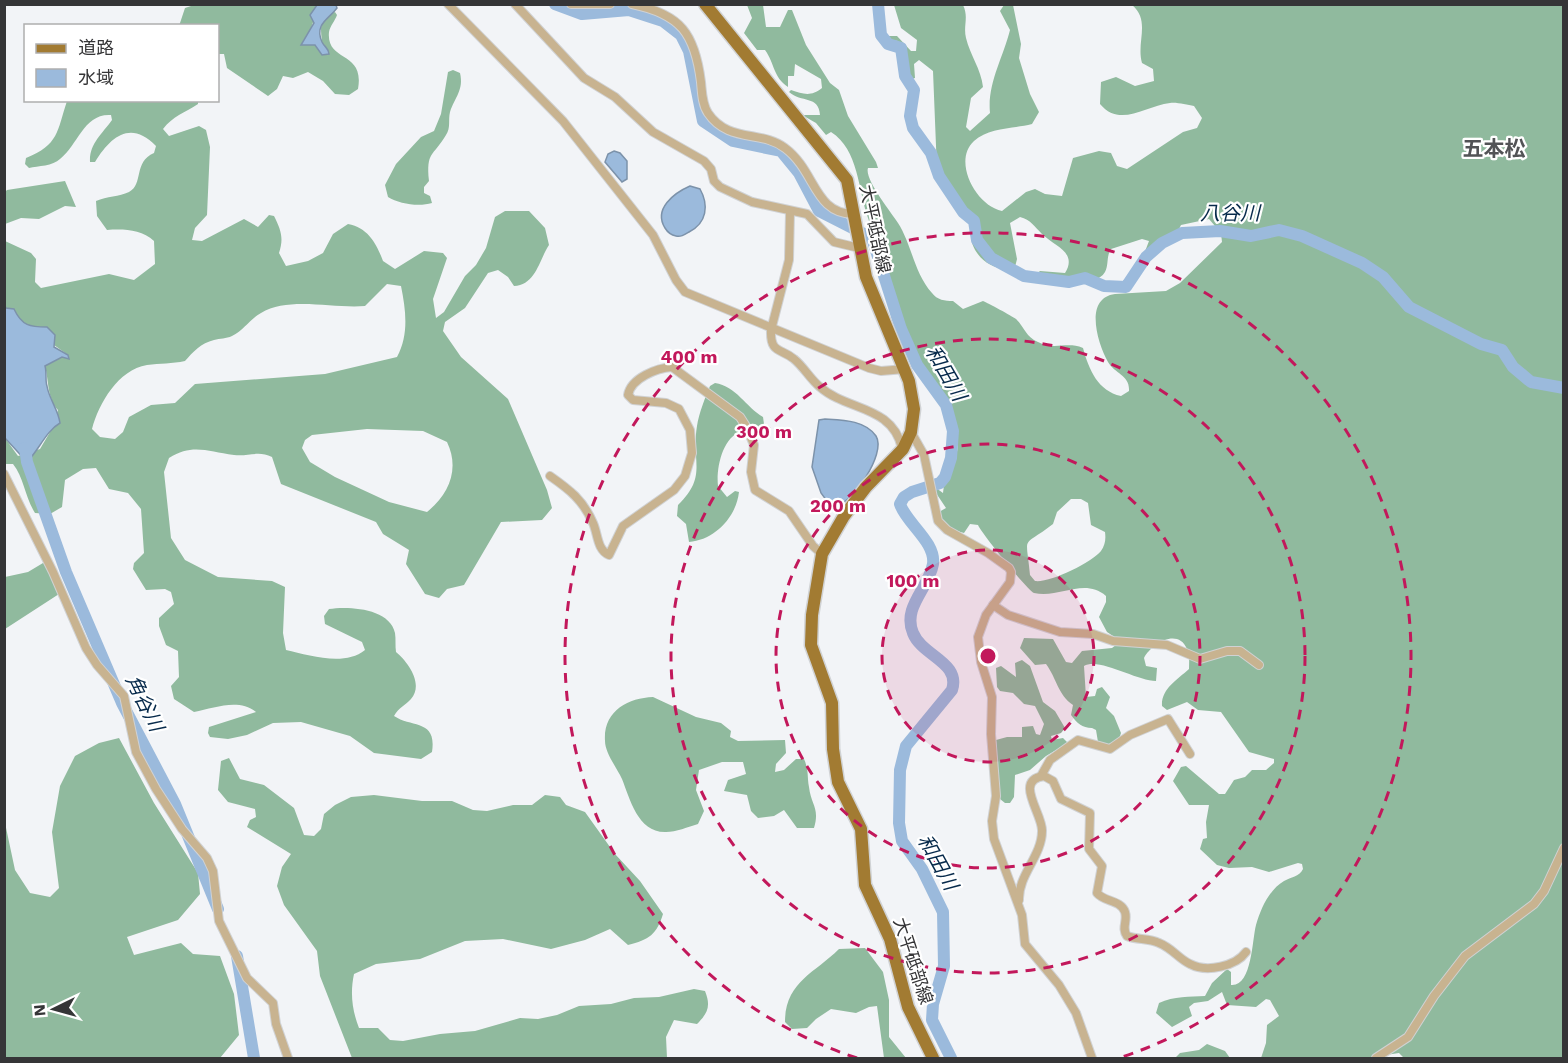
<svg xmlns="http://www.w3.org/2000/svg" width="1568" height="1063" viewBox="0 0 1568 1063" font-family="'Work Sans','Noto Sans JP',sans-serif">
<rect width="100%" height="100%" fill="#f2f4f7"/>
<g fill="#90ba9e" fill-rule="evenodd">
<path d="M194,5H319L310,31L303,41L315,45L322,54C325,38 312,20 335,12L337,15C335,21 330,26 329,32C326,63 365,50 358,89L349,95L335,94L323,81L308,72L293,78L283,76L277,89L268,96L227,68L224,54H218V26H179L185,8Z"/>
<path d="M747,5H763L766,27H780L788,10H792L806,45L830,83L839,90L848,116L876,162L878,168H868C864,179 891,212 898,223C912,245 914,273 932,293C937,300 945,301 953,301L963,309L983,301C988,303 1012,316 1016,319C1025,328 1026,337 1038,342C1055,351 1066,341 1083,348C1089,370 1098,391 1121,396L1129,391C1130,375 1115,374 1108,362C1097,342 1084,298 1115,294L1166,291L1180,283L1222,242L1221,233L1209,219L1181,225L1174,239L1142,266L1141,262L1149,241L1142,239L1111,249C1106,257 1109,264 1105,272C1096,289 1052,280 1035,282L1030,279L1040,271L1065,273C1078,252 1054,246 1042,234C1034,226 1031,220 1020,217L1010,223L1017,259L1015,267C997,273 978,261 972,243C971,237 972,230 972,223L963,215L937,171L933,71L919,60L914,64L915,78L909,80L903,47L898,41L889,40V36H897L911,51H916L917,40L901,28L894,5H963C969,17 963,26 966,38C970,55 981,69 983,87L971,98L966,127L970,131L990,113C987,84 1003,58 1010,30L1000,11L1004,5H1013L1021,44L1019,58L1030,94L1039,112L1032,124C1013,129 989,127 974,141C952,161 976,206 1002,211L1026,192L1035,189L1045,194L1062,196L1073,158L1099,151L1111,153L1117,166L1127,169L1183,132L1197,128L1202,118L1194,106C1187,105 1177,102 1170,103C1145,106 1120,128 1100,104L1101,82L1116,77L1135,86L1154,81L1153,69L1142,63C1136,42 1151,21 1132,5H1563V1058H1404L1399,1053L1366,1058H1261L1266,1043L1267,1025L1279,1016L1270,1000L1266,999L1256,1007L1227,1005L1222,992L1208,1001L1194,1003L1189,1007L1192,1016L1172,1027L1156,1013L1159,1003C1174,996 1190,997 1205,996L1212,983L1227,969L1231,972V985C1252,987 1252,940 1256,925C1261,908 1269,890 1284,881C1291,877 1299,877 1303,869L1302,864L1298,863L1269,872L1252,867L1229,868L1217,865L1200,849L1203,839L1207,838L1206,822L1209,805H1189L1173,781L1181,767L1186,766L1219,794H1225L1234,780L1245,777L1252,770H1266L1274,763V759L1249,752L1221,712L1198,710L1187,702L1167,710L1162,706C1161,689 1177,680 1189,669C1189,663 1190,655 1187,649C1178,627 1151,644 1144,658L1146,666L1157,668L1156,681C1137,681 1099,657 1084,666L1086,697L1095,696L1097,689L1102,687L1110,697L1106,708L1114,716L1121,733L1119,739L1107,745L1098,742L1096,730L1092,728C1082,728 1077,723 1071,715L1073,705C1058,695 1057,679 1046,664L1035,665L1020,648L1024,638L1053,639L1066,662L1072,663L1082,651L1112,648L1116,645L1113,636L1107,632L1099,617L1106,602V596C1084,577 1059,599 1034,593C1028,591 982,534 978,525L970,524L964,533C952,530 942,525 939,512L946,508L934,490L936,488L943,493L944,485L950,478L949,471C980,425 921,376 906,335C901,321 899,306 894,291C886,266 876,243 868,218C858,190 859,150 831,132L826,135L816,123L802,115H820C819,95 801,103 789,92L791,90C803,94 811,97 822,88L821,79L795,64L794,76H788V87C773,77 775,64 765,50H757L744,33L752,18ZM1071,499H1081L1088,503L1091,525L1105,532C1106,540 1105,545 1101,551C1091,563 1050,583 1035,581L1030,575C1026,532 1021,549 1053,524L1057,512Z"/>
<path d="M453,70L460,73C464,90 455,97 450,112C448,120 451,128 446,135C433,157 426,151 429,181L424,187V193L430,196L432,203C419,207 399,204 388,197L385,185L396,164L421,137L434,131L441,114L448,72Z"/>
<path d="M67,101H198V104C184,113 173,116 163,129L169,136L199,126L206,130L210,147L207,215L195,228L192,240L202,241L244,219L258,227L269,215L274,216C281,230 284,238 279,253L286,266L308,261L323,253L333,234L348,224C369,228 377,245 383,261L395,269L424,251L443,253L447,258L433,299L436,318L444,312L465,276L476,265L486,248L495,217L505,211H529L545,228L549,245C539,260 536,285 514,286L508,277L498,270L488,273L465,308L445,322L443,331L461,357L508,399L547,490L552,508L542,520L501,522L464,585L447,589L439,598L425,594L406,564L409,550L383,534L376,522L281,484L272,457C258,450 248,457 234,455C208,452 193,443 169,458L164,472L171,538L185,560L218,577L272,581L285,587L283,633L286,650C309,655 344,667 365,650L362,642L325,624L324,616L329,609C348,606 390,608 395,633C396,639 395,646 396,652C408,662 424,684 411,699C405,706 399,707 394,716C412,728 437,719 432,752L421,759L374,753L350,736L301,722L273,723L247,735L228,739L210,737L208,733L209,727L256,712C238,698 215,708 194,712L174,699L171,686L179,677L178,651L166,645L159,626V618L174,604L171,592L165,589L146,590L133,569L134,563L144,553L141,509L128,493L109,489L96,468L83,469L65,480L62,507L50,514L35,513C25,497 24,478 13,464H5V438L18,456L40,449L53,427L58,410C47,398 49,381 45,366L62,356L69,359L68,355L19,320L14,309L6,308L5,241L31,253L36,259L35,282L41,288L109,274L134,280L155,264L154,241C141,229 123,229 107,230L97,216L96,201C107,196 119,197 129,192C144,184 133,162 154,153L156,146C131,120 111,136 95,162H90C89,144 102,134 112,120L111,115C84,113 78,145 60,159C53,166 38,166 29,168L25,164L26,158C59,145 57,131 67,101ZM387,284L401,286C406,311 409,335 397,357L325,374L195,384L175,403L151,405L129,417L123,432L115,439L100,437L92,429C99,403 118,370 147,365C160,363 172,364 185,361C193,352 201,343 214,340C220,338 226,339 232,336C244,330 250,319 261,313C289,296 334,309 365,306ZM367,429L423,431L447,442C460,469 449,494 427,512L389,502L335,477L310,462L302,448L305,440L312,435Z"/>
<polygon points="65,181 76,207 65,206 39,219 21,218 5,224 5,192 7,190"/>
<path d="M715,383C736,386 746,407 763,417L764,424C756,431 752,428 742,431C722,437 716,469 718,486L727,497L735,491L739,492C736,518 714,540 689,542L686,524L677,516L678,505C708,476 691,462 697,426C699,413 705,398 710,386Z"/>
<polygon points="51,562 59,594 5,629 5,577 28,572 43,563"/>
<polygon points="1022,660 1030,666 1043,702 1055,711 1065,728 1061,733 1051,736 1052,740 1063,738 1068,743 1046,756 1030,770 1015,775 1014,797 1010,803 1005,803 1000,799 996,740 1007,737 1022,737 1022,727 1033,726 1036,734 1040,735 1044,724 1035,706 1024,704 1013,693 1000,691 997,687 996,668 1001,666 1016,677 1015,663"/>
<path d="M653,697L696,717L721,723L731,731L730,737L738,741L785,740L786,753L776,764L775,772L784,770L796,759H804C809,770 807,777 809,787C811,805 820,808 814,828H797L784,810L774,816L758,818L751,811L747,795L724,791L728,780L746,774L743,762H722L699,770L696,790L704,811L698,824C688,827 676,832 666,832C638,833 630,799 622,779C617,768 605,753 605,741C603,711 628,698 653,697Z"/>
<polygon points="119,738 154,803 198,873 200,894 178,920 127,937 134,955 181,943 193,954 220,956 234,994 239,1035 220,1058 5,1058 5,823 15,870 30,893 50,897 59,888 52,832 60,786 75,756 99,743"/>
<path d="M229,758L240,779L264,785L294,808L304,835L314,836L321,829L324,814L335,805L351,797L374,795L422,801H452L473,810L487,811L513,805H532L545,795L560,797L566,805L585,812L615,854L640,881L663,914C657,934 649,940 628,945L610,929L585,940L551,949L503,939L465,941L420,959L376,964L354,974C350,993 352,1010 359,1028H378L390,1040L403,1041L440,1034L475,1031L520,1018L538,1019L557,1015L579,1006L611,1004L634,998L659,997L694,989L705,991C711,1006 708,1013 697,1024L674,1020L666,1037L667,1058H352L320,976L317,951L284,905L277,886L282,867L291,854L247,827L250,820L256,817L255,809L228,802L218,790L221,761Z"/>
<path d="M865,948L883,972L889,1000V1037L906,1058H884L877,1006L869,1007L856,1013L831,1009L816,1019L807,1028L792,1029L785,1022C785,982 815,973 839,949Z"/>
<polygon points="1207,1044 1225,1051 1230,1058 1175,1058 1180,1053 1199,1050"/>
</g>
<g fill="#9bbadc" stroke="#7c92aa" stroke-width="1.5">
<path d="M317,5H336L337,8C329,19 314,24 322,42C325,48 328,47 329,54L322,55L315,45H301L314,23L310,15Z"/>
<polygon points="614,151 620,153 627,161 627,179 622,182 605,162 608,154"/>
<path d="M690,186L700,189C709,205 707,223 689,232C684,235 681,237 676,236C671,235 668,233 665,228C653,209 674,193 690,186Z"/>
<path d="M4,304L6,308L14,309C22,326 30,327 47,327L55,335L54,347L68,355L69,359L62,357L45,366C47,373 45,380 47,386C49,399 58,409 60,423C46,431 39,450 27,462L5,438Z"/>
<path d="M825,419C842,420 865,420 876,436C887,454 851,506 832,508L821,493L812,467L819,420Z"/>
</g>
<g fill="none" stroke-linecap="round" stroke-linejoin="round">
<g stroke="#9bbadc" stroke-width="12">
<path d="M555,4L582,14L629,10L663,21L681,35L689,51L703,121L733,141L781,151L799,173L819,211L872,238L901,329L917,365L946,405L953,431L951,458L945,477L940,483L912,492L904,497L900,504C906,523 936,542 933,564C929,588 902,607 913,633C922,656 961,662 952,690L906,746L900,770L899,823L902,841L922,869L943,912L944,966L933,1004L932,1020L951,1058"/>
<polyline points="878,4 881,35 888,44 901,48 905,76 914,90 910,116 913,128 931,153 939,176 963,212 974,221 977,240 991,258 1024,276 1069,282 1085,278 1104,286 1126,287 1146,257 1162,243 1182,233 1220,231 1251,236 1279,230 1302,236 1362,263 1383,277 1409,307 1481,344 1502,350 1513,367 1531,382 1564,388"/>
<polyline points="25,448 27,462 66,572 122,703 175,804 218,909"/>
<polyline points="237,956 254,1058"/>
</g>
<defs>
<g id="minor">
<polyline points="448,4 563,121 653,235 676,280 685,292 869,368 881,371 905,369"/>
<polyline points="515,4 584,78 615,97 653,132 704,161 711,169 714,181 720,187 752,202 807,214 834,242 859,248"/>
<polyline points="571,4 610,4"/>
<path d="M632,4C681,14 695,34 701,82C702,92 702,104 708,113C728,143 762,130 785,148C816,171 814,214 854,214"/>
<path d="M790,212L789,260L771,330C770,354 781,348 794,359C804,367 810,379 820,387C847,411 892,405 902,448"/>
<polyline points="911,432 924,455 938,521 947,530 988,553 1009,568 1011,572 1010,582 986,615 978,637 981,662 992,697 991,734 996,796 992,821 994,839 1022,915 1025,944 1059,985 1076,1013 1092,1058"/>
<polyline points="4,474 53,572 86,648 97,665 124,696 136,752 156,789 182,829 207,858 213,871 219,921 247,978 273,1003 276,1024 288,1058"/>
<path d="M550,476C570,490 583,500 593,523C598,534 597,550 609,555L623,526L674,490L685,476L692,453L690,430L679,409L666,403L633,400L628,395C631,378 657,368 672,367L740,417L747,428L754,445L751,472L755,490L789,511L813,546L822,554"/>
<polyline points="993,605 1008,615 1060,632 1093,634 1113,641 1167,645 1200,659 1227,651 1240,651 1259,665"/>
<polyline points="1041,776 1050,760 1078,740 1110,749 1130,735 1168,719 1190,754"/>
<path d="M1019,900C1018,875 1042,856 1042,831C1043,814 1013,780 1044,776L1053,781L1061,799L1090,813L1089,849L1102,866L1097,893C1104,902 1121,900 1125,912C1128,921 1121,928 1127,936C1137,940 1149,938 1159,943C1172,948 1179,959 1190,964C1207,973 1236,966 1246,952"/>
<polyline points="1376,1058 1408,1037 1434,996 1465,956 1534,904 1544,891 1564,848"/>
</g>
<polyline id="primary" points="705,4 847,180 866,277 909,381 914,409 911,432 903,449 866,487 844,516 822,554 812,615 811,645 832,703 833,749 838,782 861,829 865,885 890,939 908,1007 933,1058"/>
</defs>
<use href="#minor" stroke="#d0d2d4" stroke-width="10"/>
<use href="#primary" stroke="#d0d2d4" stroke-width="15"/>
<use href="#minor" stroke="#c8b390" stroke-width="8"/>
<use href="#primary" stroke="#a27b32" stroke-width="12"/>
</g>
<circle cx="988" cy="656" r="106" fill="#c2185b" fill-opacity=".12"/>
<g fill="none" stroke="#c2185b" stroke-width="3" stroke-dasharray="10 8">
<circle cx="988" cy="656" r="106"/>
<circle cx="988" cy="656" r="212"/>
<circle cx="988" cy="656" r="317"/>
<path d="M857 1058A423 423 0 1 1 1119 1058"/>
</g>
<g text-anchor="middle" stroke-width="4.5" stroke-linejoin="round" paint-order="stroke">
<g font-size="18" fill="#353537" stroke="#fff">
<text transform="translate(875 229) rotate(78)" y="6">大平砥部線</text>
<text transform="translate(913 961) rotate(72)" y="6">大平砥部線</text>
</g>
<g font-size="20" font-style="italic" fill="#072a4b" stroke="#fff">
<text x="1230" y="220">八谷川</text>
<text transform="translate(946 373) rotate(60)" y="7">和田川</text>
<text transform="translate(145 703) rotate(64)" y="7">角谷川</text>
<text transform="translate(938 862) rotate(61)" y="7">和田川</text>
</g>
<g font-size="21" font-weight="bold" fill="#525356" stroke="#fff">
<text x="1494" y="156">五本松</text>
</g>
</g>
<circle cx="988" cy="656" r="9" fill="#c2185b" stroke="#fff" stroke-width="3"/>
<g font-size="18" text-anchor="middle" font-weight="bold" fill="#c2185b" stroke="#fff" stroke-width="4.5" stroke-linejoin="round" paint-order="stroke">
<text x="689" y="363">400 m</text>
<text x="764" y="438">300 m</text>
<text x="838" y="512">200 m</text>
<text x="913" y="587">100 m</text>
</g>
<rect width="1568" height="1063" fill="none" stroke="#353537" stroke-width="12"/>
<rect x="24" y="24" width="195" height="78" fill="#ffffff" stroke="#aeaeaf" stroke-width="1.5"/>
<rect x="36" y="44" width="30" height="9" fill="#a27b32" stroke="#aeaeaf" stroke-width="1.5"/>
<text x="78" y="54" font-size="18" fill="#353537">道路</text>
<rect x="36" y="69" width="30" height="18" fill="#9bbadc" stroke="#aeaeaf" stroke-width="1.5"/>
<text x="78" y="84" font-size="18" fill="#353537">水域</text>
<g transform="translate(54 1009) rotate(265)" stroke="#ffffff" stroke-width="4.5" paint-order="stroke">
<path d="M0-4.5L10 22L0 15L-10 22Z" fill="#353537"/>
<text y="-9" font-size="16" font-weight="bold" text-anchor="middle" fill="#353537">N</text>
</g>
</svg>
